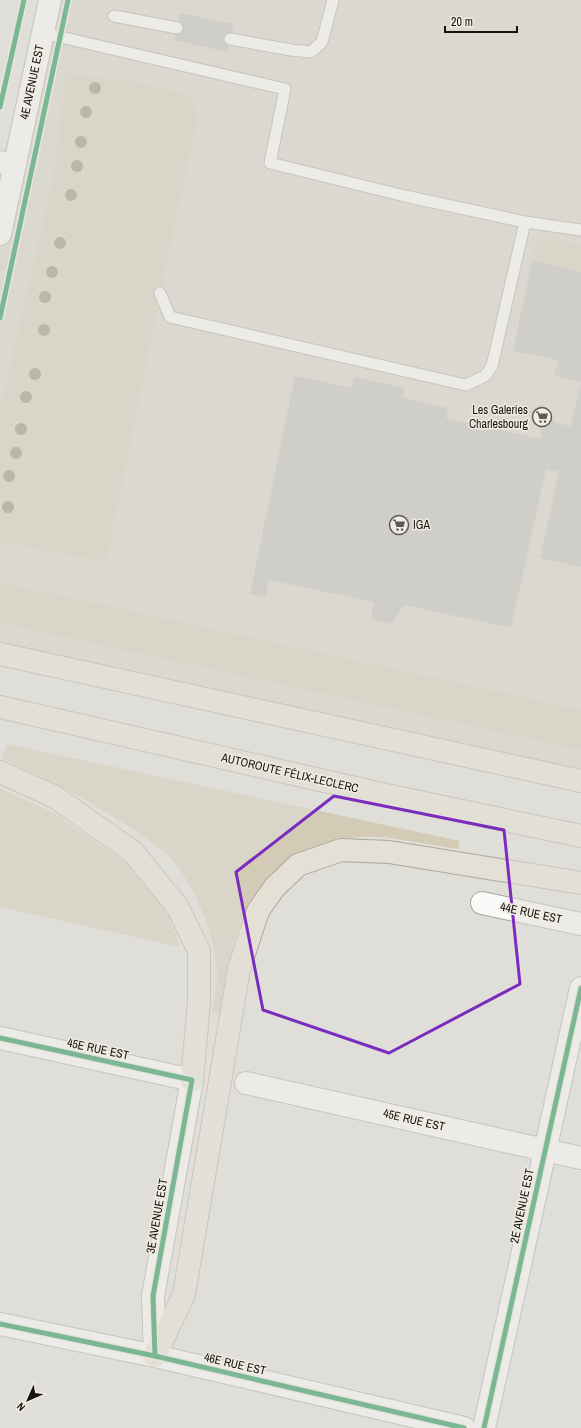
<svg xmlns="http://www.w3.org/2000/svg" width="581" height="1428" viewBox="0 0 581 1428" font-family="'Archivo Narrow',sans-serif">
<rect width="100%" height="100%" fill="#e0ded8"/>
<polygon fill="#d5d0c4" points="50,0 581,0 581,781 0,648 0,234"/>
<g fill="#d3cbb6">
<path d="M66,73C93,77 175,83 192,101C198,108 197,116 196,125L160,293L106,562L0,542V410L53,180Z"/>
<path d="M543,236L581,245V272L532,261C534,252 533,241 543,236Z"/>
<polygon points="0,582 581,710 581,750 0,623"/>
<path d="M7,744L460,841L458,849L384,837H356L324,846L251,904L241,922L234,942L219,1014L212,1012C214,1000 217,986 217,973C215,936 196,886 171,859C160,848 147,839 135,831C92,801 48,780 2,758Z"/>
<polygon points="0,788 54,813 127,863 163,900 180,947 0,907"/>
</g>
<g fill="#bdbbb7">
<polygon points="180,13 234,24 227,52 174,40"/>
<polygon points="532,261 581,272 581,382 554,376 558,360 513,351"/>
<polygon points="295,376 352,388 354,377 405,388 403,398 448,408 446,418 541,439 542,432 529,412 542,404 555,423 571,426 581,382 581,567 540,558 559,472 546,469 511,628 404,605 392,624 371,619 374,602 269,580 265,598 250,594"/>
</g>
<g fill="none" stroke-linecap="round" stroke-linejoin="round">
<defs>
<g id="service">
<polyline points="114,16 177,28"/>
<polyline points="43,33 285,89 270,163 405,196 525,222 581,230"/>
<polyline points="230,39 291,50 311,52 322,42 333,0"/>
<polyline points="160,293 170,317 466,385 485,376 492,366 525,222"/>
</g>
<g id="minor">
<polyline points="0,162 15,165"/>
<polyline points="482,903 581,924"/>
<polyline points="0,1038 192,1080"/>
<polyline points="246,1083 581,1158"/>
<polyline points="484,1428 581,988"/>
</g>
<g id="tertiary">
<polyline points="0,234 50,0"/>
<polyline points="0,1324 155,1356 464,1428"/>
<polyline points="155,1356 153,1296 192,1080"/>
</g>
<g id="motorway">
<polyline points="0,654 581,781"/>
<polyline points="0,707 386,795 581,836"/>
<polyline points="0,772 55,797 133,852 177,906 199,951 199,1002 192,1080"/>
<polyline points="155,1356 184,1294 239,969 258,911 274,888 298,865 341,850 389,852 581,883"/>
</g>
</defs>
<use href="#service" stroke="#a7a5a0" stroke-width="13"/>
<use href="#minor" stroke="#a7a5a0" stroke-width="24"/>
<use href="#tertiary" stroke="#a7a5a0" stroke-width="24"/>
<use href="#motorway" stroke="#aca79a" stroke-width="24"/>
<polyline stroke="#bebdbb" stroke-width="2.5" stroke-dasharray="1 3" stroke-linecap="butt" points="30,206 33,213 146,284"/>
<use href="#service" stroke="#fafaf9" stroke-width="11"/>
<use href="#minor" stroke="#fafaf9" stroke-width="22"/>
<use href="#tertiary" stroke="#fafaf9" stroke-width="22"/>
<use href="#motorway" stroke="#e4e0d5" stroke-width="22"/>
<defs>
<g id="cycleway">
<polyline points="0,107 24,0"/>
<polyline points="0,318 68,0"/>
<polyline points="0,1038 192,1080 153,1296 155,1356"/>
<polyline points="0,1324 155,1356 464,1428"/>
<polyline points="484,1428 581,988"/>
</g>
</defs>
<use href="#cycleway" stroke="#f0ece2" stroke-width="8"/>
<use href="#cycleway" stroke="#00873e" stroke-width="5"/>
</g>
<g fill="#90866b">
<circle cx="95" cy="88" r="6"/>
<circle cx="86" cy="112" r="6"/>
<circle cx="81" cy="142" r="6"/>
<circle cx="77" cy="166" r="6"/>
<circle cx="71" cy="195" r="6"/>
<circle cx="60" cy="243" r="6"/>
<circle cx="52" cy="272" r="6"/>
<circle cx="45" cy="297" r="6"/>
<circle cx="44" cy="330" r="6"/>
<circle cx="35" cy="374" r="6"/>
<circle cx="26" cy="397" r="6"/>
<circle cx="21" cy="429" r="6"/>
<circle cx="16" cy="453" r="6"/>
<circle cx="9" cy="476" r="6"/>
<circle cx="8" cy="507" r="6"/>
</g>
<path d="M0 0H581V1428H0ZM334,796L504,830L520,984L389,1053L263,1010L236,872Z" fill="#e0ded8" fill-opacity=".55" fill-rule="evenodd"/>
<path fill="none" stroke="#7b2cbf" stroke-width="3" stroke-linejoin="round" d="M334,796L504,830L520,984L389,1053L263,1010L236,872Z"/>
<defs>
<symbol id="supermarket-ring" viewBox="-11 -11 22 22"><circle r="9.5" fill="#f0ece2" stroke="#5c5a56" stroke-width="1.5"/><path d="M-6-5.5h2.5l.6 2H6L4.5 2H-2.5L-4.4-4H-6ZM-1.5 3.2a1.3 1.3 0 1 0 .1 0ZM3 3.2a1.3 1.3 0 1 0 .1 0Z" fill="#5c5a56"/></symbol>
</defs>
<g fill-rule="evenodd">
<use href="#supermarket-ring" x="531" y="406" width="22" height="22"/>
<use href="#supermarket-ring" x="388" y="514" width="22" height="22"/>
</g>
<g text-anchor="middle" stroke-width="3" stroke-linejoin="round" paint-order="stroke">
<g font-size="12" fill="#151310" stroke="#f0ece2">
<text transform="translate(32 82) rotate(-78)" y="4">4E AVENUE EST</text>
<text transform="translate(290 773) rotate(13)" y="4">AUTOROUTE FÉLIX-LECLERC</text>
<text transform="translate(531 913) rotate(12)" y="4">44E RUE EST</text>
<text transform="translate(98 1049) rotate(12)" y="4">45E RUE EST</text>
<text transform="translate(414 1120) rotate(13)" y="4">45E RUE EST</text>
<text transform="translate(522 1206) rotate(-78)" y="4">2E AVENUE EST</text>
<text transform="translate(157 1216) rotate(-80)" y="4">3E AVENUE EST</text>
<text transform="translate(235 1364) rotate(13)" y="4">46E RUE EST</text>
</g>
<g font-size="12" fill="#151310" stroke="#f0ece2" text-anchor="end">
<text x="528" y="414">Les Galeries<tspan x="528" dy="14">Charlesbourg</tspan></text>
<text x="413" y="529" text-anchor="start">IGA</text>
</g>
</g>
<g transform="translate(28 1400) rotate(225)" stroke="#f0ece2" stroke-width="3" paint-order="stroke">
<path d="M0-3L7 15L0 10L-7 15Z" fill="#151310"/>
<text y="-6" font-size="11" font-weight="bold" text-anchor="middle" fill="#151310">N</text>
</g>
<path d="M445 26v6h72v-6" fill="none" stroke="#151310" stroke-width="2"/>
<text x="451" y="26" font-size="12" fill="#151310" stroke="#f0ece2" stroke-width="3" paint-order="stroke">20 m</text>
</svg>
